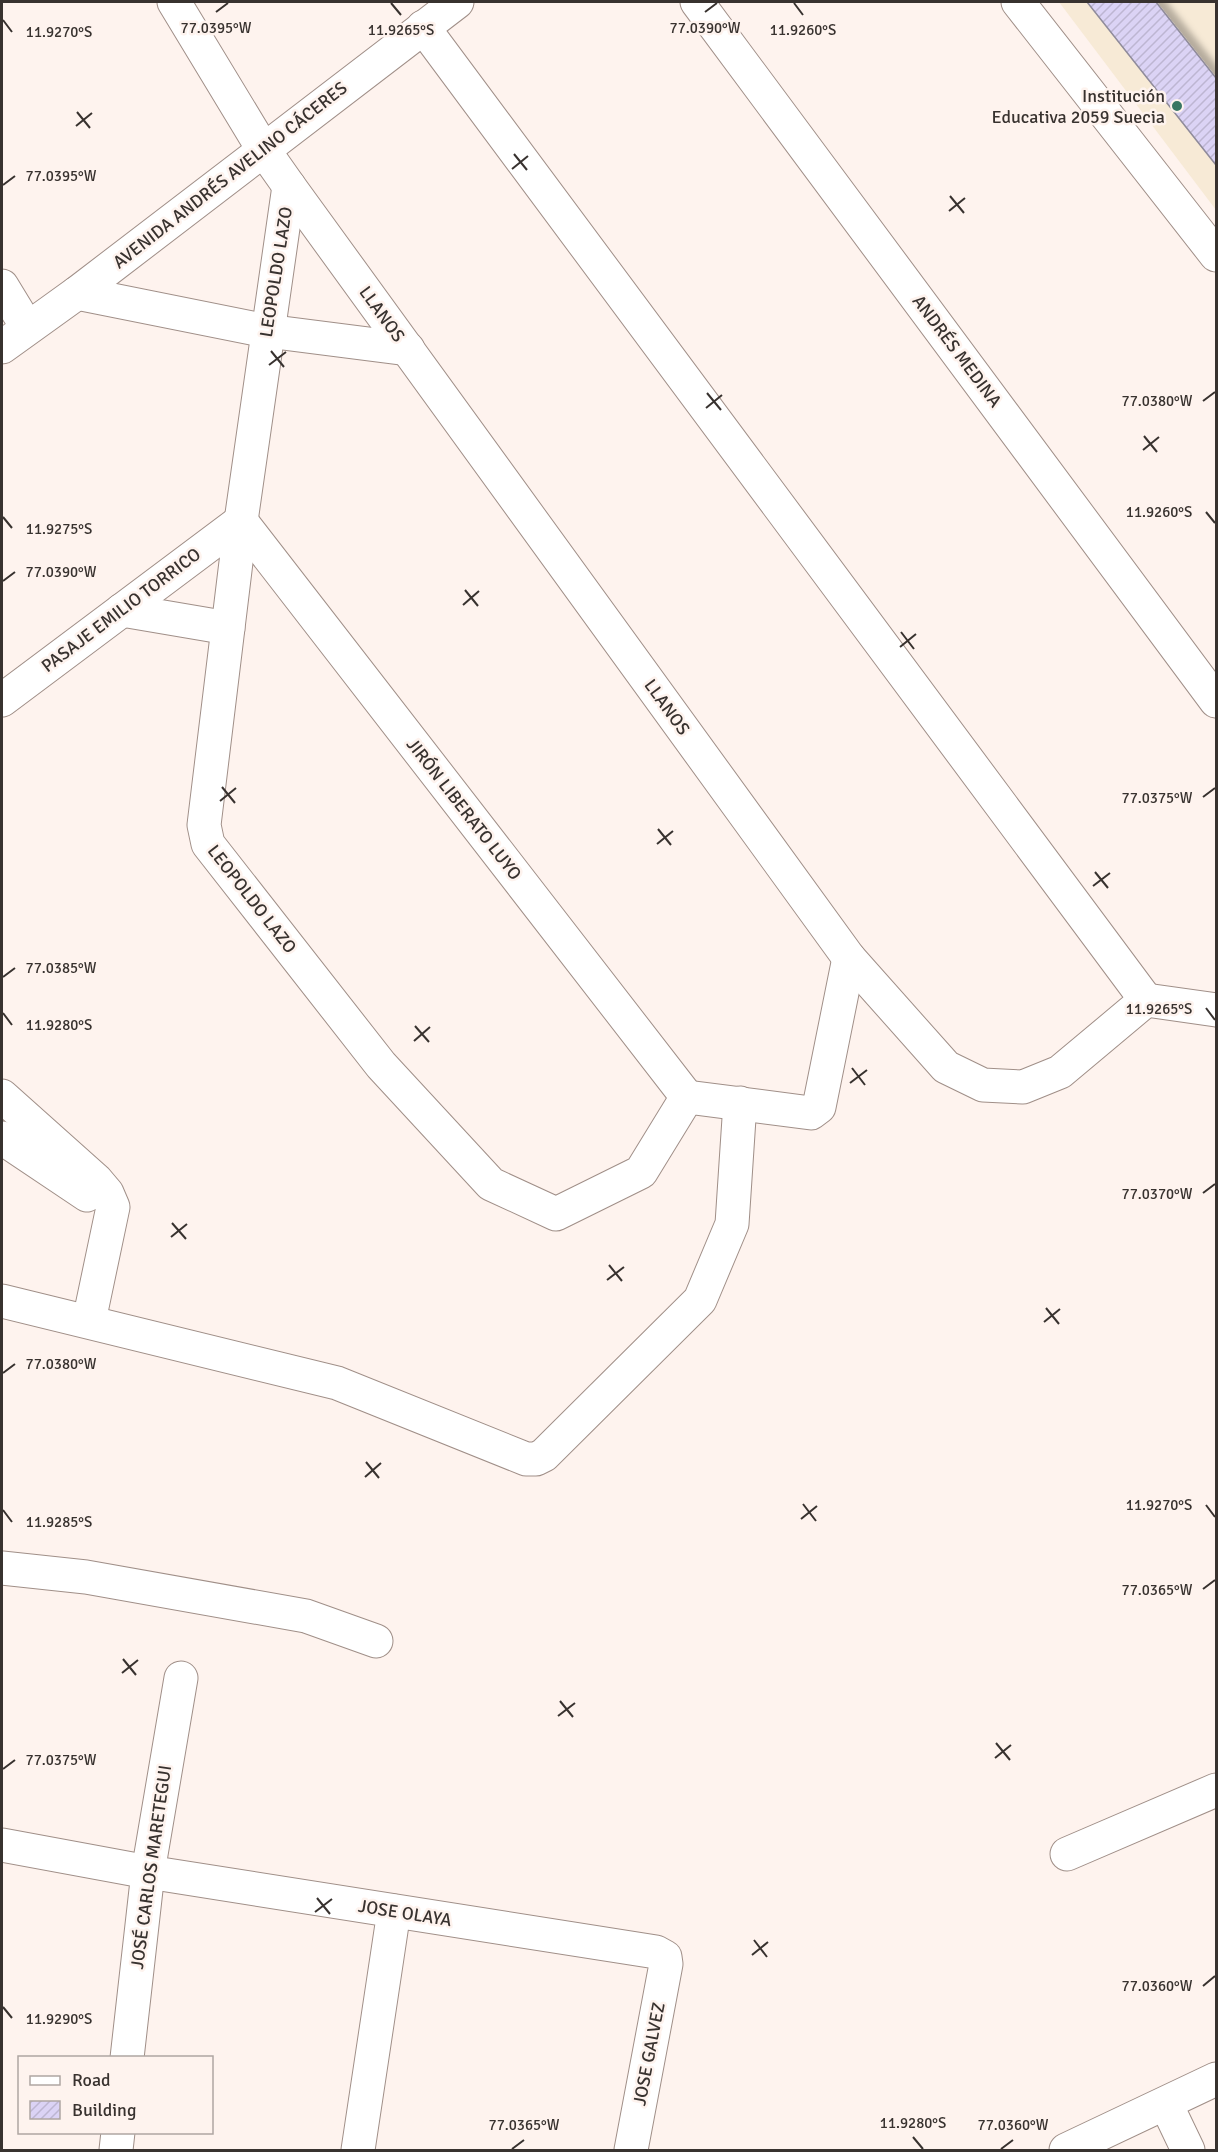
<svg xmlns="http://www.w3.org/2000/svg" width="1218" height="2152" viewBox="0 0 1218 2152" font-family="Signika,sans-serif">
<defs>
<pattern id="building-hatch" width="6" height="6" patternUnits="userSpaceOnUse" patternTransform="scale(1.5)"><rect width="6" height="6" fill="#dbd3f5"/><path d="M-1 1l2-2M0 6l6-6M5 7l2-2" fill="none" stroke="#bdb6d2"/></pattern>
<filter id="shadow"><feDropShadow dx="5.5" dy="-5.5" stdDeviation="3" flood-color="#0004"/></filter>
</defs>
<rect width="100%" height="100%" fill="#fef3ee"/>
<polygon fill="#f7ead6" points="1059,2 1216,2 1216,210"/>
<polygon fill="url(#building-hatch)" stroke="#8f8b9a" stroke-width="1.5" filter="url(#shadow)" points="1087,2 1156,2 1216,78 1216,165"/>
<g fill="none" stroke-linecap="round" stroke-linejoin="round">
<defs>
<g id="minor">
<polyline points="174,2 263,149 289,186 849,958 946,1067 983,1085 1023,1087 1060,1072 1146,1000"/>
<polyline points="697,2 1216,701"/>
<polyline points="1018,2 1216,255"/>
<polyline points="423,27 1146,1000"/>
<polyline points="289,186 241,521 204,825 208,844 381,1065 491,1184 556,1214 641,1172 687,1097"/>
<polyline points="2,286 27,327"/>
<polyline points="77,293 267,331 408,349"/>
<polyline points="2,347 77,293 457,2"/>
<polyline points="241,521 687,1097"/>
<polyline points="122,610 228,628"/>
<polyline points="2,700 241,521"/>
<polyline points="1146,1000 1216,1010"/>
<polyline points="2,1096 96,1180 107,1193 113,1207 89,1321"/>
<polyline points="687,1097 811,1113 819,1107 849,958"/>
<polyline points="2,1138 87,1195"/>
<polyline points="2,1301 337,1383 526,1459 536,1459 544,1455 700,1300 732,1224 740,1103"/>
<polyline points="2,1568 86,1577 306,1616 376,1641"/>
<polyline points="2,1845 148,1872 656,1952 665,1957 666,1964 631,2150"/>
<polyline points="1067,1854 1216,1790"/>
<polyline points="127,2058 148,1872 181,1678"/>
<polyline points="1166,2104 1188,2150"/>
<polyline points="116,2150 118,2132"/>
<polyline points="358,2150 394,1911"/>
<polyline points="1066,2150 1216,2079"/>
</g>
</defs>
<use href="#minor" stroke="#a08f88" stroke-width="35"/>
<use href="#minor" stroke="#fff" stroke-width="33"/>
</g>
<path fill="none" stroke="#38322f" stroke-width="2" d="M391,3L401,15M794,3L803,15M216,12L228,3M705,12L717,3M3,20L12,32M77,112L90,128M76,126L92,113M514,154L527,170M512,169L528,156M3,185L15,176M950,196L964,213M949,211L965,198M271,351L284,367M269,365L286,352M707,393L721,410M1203,401L1215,392M706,408L722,395M1144,436L1157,452M1143,450L1159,437M1206,512L1215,523M3,517L12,528M3,581L15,572M465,590L478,606M463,605L479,591M901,632L914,649M900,647L916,634M222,787L235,803M1203,797L1215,788M220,801L236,788M658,829L671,845M657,844L673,831M1095,872L1108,888M1093,886L1110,873M3,977L15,968M1206,1008L1215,1020M3,1013L12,1025M415,1026L429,1042M414,1041L430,1027M852,1068L865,1085M850,1083L867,1070M1203,1193L1215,1184M172,1223L186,1239M171,1237L187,1224M609,1265L622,1281M607,1280L624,1267M1046,1308L1059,1324M1044,1322L1060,1309M3,1373L15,1364M366,1462L379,1478M365,1477L381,1463M803,1504L816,1521M1206,1505L1215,1517M3,1510L12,1522M801,1519L817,1506M1203,1589L1215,1580M123,1659L136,1675M122,1673L138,1660M560,1701L573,1717M558,1716L575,1703M996,1743L1010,1760M995,1758L1011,1745M3,1769L15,1760M317,1898L330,1914M315,1912L332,1899M754,1940L767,1957M752,1955L768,1942M1203,1986L1215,1976M3,2007L12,2018M913,2137L923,2149M512,2149L524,2140M1001,2149L1013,2140"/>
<circle fill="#397764" stroke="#fef3ee" stroke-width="2" cx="1177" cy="106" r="6"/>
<g text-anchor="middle" stroke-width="5" stroke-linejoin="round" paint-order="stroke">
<g font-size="18" fill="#38322f" stroke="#fef3ee" text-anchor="end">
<text x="1165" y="102">Institución<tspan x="1165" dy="21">Educativa 2059 Suecia</tspan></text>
</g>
<g font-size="18" fill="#38322f" stroke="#fef3ee">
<text transform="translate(230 175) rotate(-38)" y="6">AVENIDA ANDRÉS AVELINO CÁCERES</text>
<text transform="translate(276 272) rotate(-81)" y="6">LEOPOLDO LAZO</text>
<text transform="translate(382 314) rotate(54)" y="6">LLANOS</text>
<text transform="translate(957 351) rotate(53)" y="6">ANDRÉS MEDINA</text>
<text transform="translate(121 610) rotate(-37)" y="6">PASAJE EMILIO TORRICO</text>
<text transform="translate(667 707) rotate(54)" y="6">LLANOS</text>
<text transform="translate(464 809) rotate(52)" y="6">JIRÓN LIBERATO LUYO</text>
<text transform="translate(252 899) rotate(52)" y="6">LEOPOLDO LAZO</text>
<text transform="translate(151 1867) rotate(-82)" y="6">JOSÉ CARLOS MARETEGUI</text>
<text transform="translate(405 1913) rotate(9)" y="6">JOSE OLAYA</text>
<text transform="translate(649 2054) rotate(-79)" y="6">JOSE GALVEZ</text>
</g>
</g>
<g font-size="15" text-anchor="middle" fill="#38322f" stroke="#fef3ee" stroke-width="5" stroke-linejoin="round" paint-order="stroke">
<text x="216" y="33">77.0395°W</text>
<text x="705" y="33">77.0390°W</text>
<text x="401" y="35">11.9265°S</text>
<text x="803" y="35">11.9260°S</text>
<text x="59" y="37">11.9270°S</text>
<text x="61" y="181">77.0395°W</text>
<text x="1157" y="406">77.0380°W</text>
<text x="1159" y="517">11.9260°S</text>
<text x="59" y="534">11.9275°S</text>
<text x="61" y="577">77.0390°W</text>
<text x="1157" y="803">77.0375°W</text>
<text x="61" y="973">77.0385°W</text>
<text x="1159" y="1014">11.9265°S</text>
<text x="59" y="1030">11.9280°S</text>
<text x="1157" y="1199">77.0370°W</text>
<text x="61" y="1369">77.0380°W</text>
<text x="1159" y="1510">11.9270°S</text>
<text x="59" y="1527">11.9285°S</text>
<text x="1157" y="1595">77.0365°W</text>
<text x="61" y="1765">77.0375°W</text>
<text x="1157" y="1991">77.0360°W</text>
<text x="59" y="2024">11.9290°S</text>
<text x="913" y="2128">11.9280°S</text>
<text x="524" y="2130">77.0365°W</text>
<text x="1013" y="2130">77.0360°W</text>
</g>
<rect width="1218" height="2152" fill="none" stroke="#38322f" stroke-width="6"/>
<rect x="18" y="2056" width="195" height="78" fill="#fef3ee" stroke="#afa6a2" stroke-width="1.5"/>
<rect x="30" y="2076" width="30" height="9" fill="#ffffff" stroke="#afa6a2" stroke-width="1.5"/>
<text x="72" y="2086" font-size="18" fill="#38322f">Road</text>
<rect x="30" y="2101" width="30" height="18" fill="url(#building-hatch)" stroke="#afa6a2" stroke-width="1.5"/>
<text x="72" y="2116" font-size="18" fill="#38322f">Building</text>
</svg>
